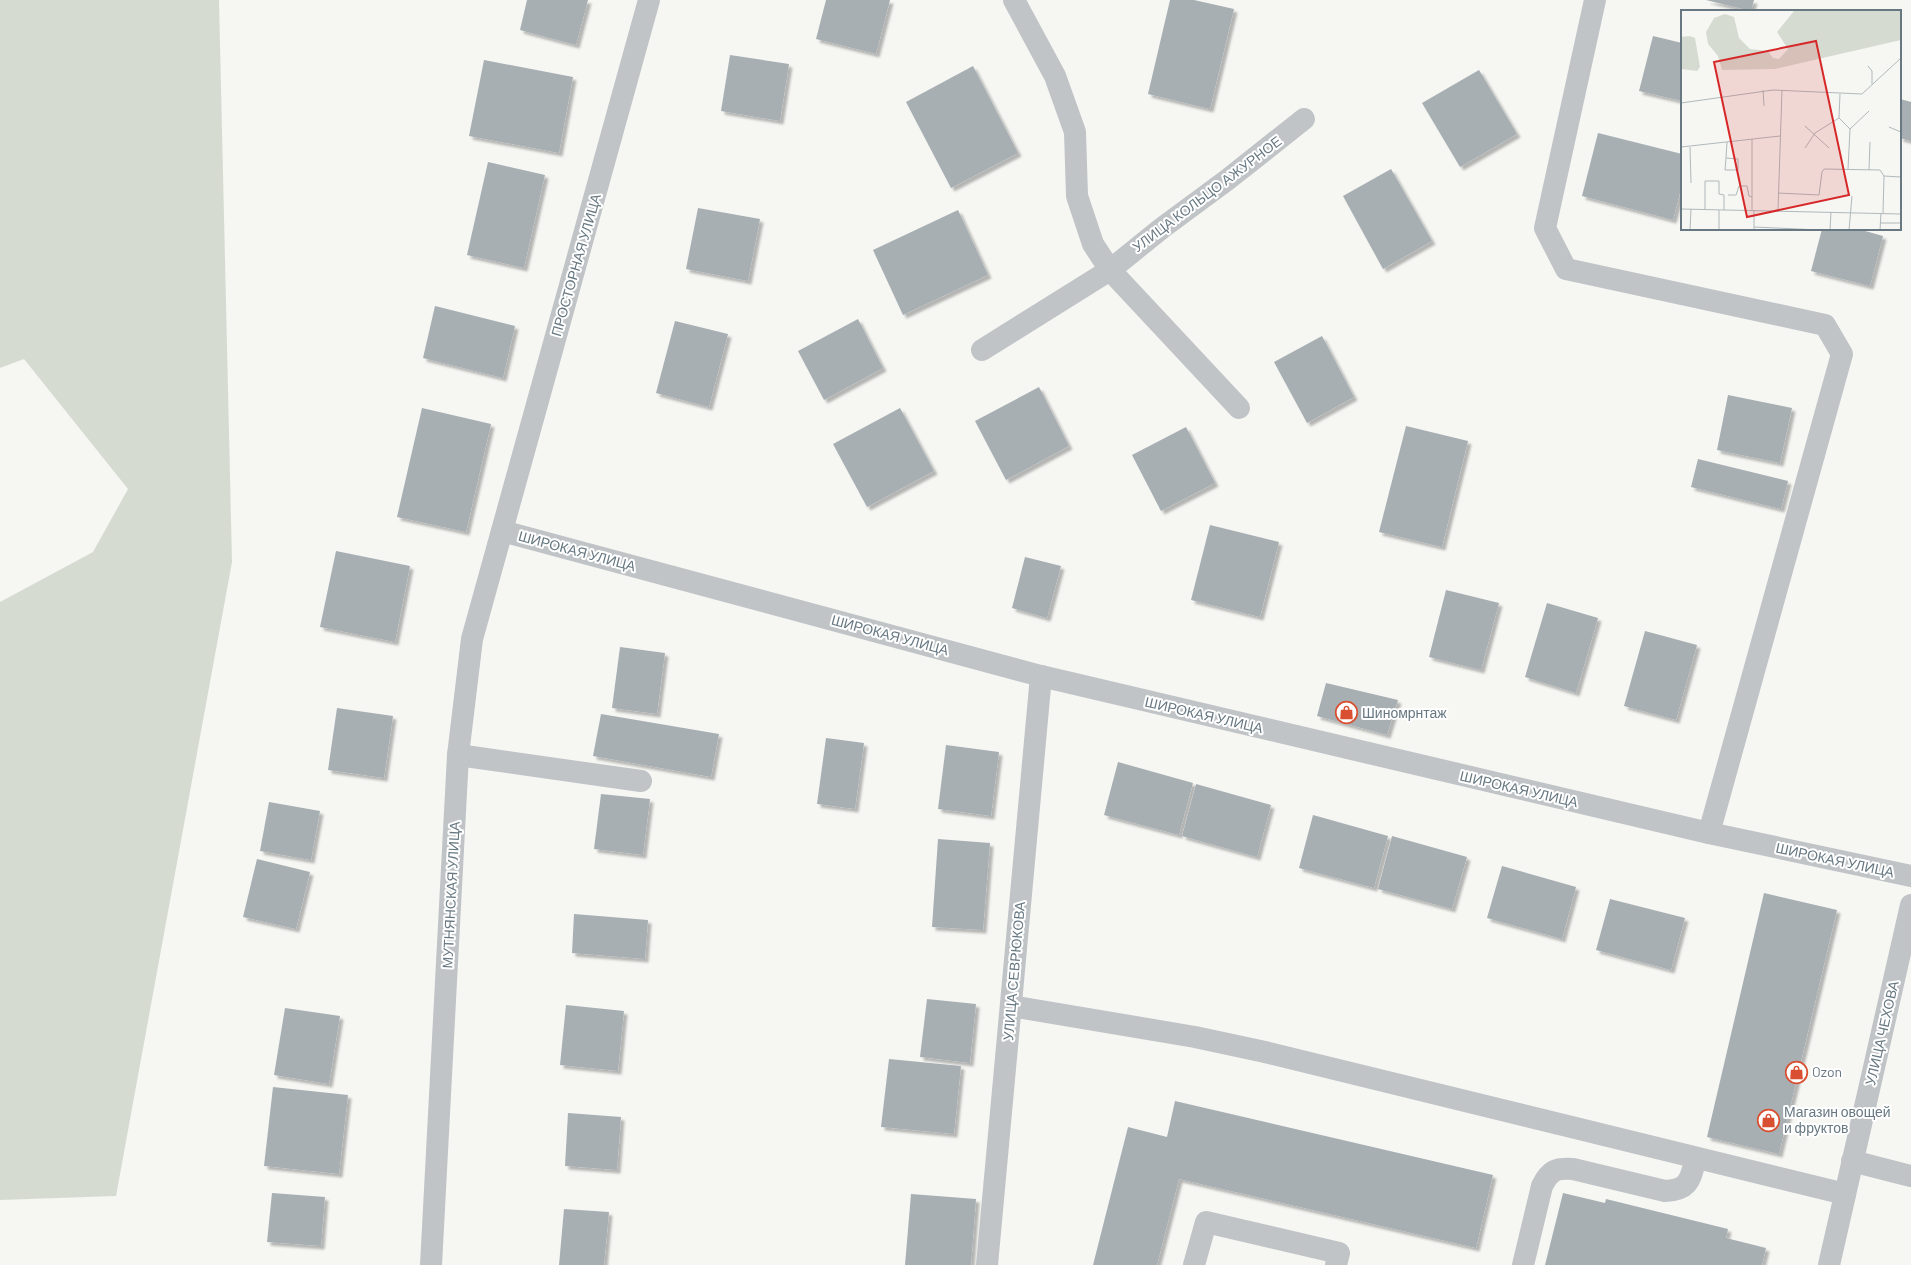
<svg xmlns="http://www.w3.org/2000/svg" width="1911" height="1265" viewBox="0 0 1911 1265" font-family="Barlow,sans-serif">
<defs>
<filter id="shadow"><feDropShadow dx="3.5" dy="3.5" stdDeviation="1" flood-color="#0004"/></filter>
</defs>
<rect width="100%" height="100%" fill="#f6f6f3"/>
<polygon fill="#d6dbd2" points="0,0 219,0 232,562 116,1196 0,1200 0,602 93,552 128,489 24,359 0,368"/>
<g fill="#a7afb3" filter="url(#shadow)">
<polygon points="527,0 588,0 576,45 520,30"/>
<polygon points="826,0 890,0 876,54 816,39"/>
<polygon points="1170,0 1194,0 1234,9 1210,109 1148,94"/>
<polygon points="1706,0 1754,0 1751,11"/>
<polygon points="1653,36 1682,43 1682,101 1639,91"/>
<polygon points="730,55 789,64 780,121 721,111"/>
<polygon points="484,60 573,77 559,153 469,136"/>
<polygon points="973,66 1018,153 951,188 906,102"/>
<polygon points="1479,70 1517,134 1460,167 1422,103"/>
<polygon points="1900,99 1911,102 1911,141 1900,138"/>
<polygon points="1598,133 1682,154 1682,185 1673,220 1582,196"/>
<polygon points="488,162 545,175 524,268 467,255"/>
<polygon points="1391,169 1432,241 1383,269 1343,196"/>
<polygon points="698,208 760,219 748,281 686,269"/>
<polygon points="958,210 988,275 903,315 873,250"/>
<polygon points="1822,229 1858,229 1883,236 1870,286 1811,271"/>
<polygon points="435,306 515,326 503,378 423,358"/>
<polygon points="858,319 883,368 824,400 798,351"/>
<polygon points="675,321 728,334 709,407 656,393"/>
<polygon points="1322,336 1354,397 1307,423 1274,362"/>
<polygon points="1039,387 1069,446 1006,480 975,421"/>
<polygon points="1728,395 1792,408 1780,463 1717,450"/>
<polygon points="422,408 491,424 466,532 397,517"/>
<polygon points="900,408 934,471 867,507 833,444"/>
<polygon points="1406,426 1468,441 1442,547 1379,532"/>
<polygon points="1186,427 1215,483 1161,511 1132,455"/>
<polygon points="1698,459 1788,481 1781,509 1691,487"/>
<polygon points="1210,525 1279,542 1260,617 1191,600"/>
<polygon points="336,551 410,566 395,642 320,627"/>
<polygon points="1025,557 1061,566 1047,618 1012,608"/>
<polygon points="1446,590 1499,603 1481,670 1429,657"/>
<polygon points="1547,603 1598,618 1576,693 1525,677"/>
<polygon points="1645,631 1697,645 1676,720 1624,706"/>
<polygon points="620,647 665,653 657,714 612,708"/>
<polygon points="1326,683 1398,700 1387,735 1317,716"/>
<polygon points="337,708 393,716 384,778 328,770"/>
<polygon points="601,714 719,734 711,777 593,756"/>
<polygon points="826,738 864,743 855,809 817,804"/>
<polygon points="946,745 999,752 991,816 938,809"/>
<polygon points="1118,762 1193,783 1179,835 1104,815"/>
<polygon points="1196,784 1271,805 1257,857 1182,836"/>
<polygon points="601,794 650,799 643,855 594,849"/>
<polygon points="269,802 320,811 311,860 260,851"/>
<polygon points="1313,815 1388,836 1374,888 1299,868"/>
<polygon points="1392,836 1467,857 1452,909 1378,889"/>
<polygon points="938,839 990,843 983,930 932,927"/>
<polygon points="257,859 310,872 296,929 243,917"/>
<polygon points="1502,866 1576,887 1562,939 1487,918"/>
<polygon points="1764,893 1837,910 1779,1154 1707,1137"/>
<polygon points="1610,899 1685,918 1671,970 1596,950"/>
<polygon points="574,914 648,920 645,959 572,953"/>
<polygon points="927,999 976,1004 970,1063 920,1057"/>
<polygon points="566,1005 624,1011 618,1071 560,1065"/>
<polygon points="285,1008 340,1016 329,1084 274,1075"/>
<polygon points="889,1059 961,1066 954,1134 881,1127"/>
<polygon points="273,1087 348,1095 339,1174 264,1166"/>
<polygon points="1175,1101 1493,1175 1476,1248 1179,1179 1157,1265 1093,1265 1128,1127 1167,1137"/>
<polygon points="568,1113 621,1117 617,1170 565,1166"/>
<polygon points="272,1193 325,1197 321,1246 267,1242"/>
<polygon points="1563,1193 1605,1203 1606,1199 1728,1229 1726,1238 1766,1248 1762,1265 1545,1265"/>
<polygon points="911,1194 976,1199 971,1265 905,1265"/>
<polygon points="564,1209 609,1212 604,1265 559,1265"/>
</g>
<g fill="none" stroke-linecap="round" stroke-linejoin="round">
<g stroke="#c0c4c7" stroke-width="22">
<polyline points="1014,0 1055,76 1075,132 1077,196 1093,244 1110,270 1239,408"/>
<polyline points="1595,0 1545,228 1566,269 1825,325 1842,354 1709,833"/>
<polyline points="982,350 1110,270 1162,228 1227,180 1304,119"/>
<polyline points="502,531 1041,676 1709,833 1911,876"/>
<polyline points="458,755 641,781"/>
<polyline points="1011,1006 1195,1037 1265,1052 1845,1194"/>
<polyline points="1852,1161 1911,1176"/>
<polyline points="431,1265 458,755 472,639 649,0"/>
<polyline points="987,1265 1041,676"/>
<polyline points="1194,1265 1206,1222 1339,1253 1336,1265"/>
<path d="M1523,1265L1542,1186C1550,1170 1556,1168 1573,1169L1665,1191C1690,1190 1690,1179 1696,1158"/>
<polyline points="1829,1265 1911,905"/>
</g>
</g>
<defs>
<symbol id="shop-ring" viewBox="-11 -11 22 22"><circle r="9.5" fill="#fff" stroke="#d84f31" stroke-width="1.5"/><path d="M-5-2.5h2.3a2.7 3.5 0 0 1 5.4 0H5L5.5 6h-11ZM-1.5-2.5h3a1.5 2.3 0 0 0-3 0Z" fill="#d84f31"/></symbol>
</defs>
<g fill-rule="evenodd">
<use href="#shop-ring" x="1334" y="700" width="25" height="25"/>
<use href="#shop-ring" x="1784" y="1060" width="25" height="25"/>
<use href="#shop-ring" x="1756" y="1108" width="25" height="25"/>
</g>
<g text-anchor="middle" stroke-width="4" stroke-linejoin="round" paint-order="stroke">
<g font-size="14" fill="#677882" stroke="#fff">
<text transform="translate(1207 194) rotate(-37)" y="5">УЛИЦА КОЛЬЦО АЖУРНОЕ</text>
<text transform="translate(576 265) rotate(-74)" y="5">ПРОСТОРНАЯ УЛИЦА</text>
<text transform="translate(577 551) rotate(15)" y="5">ШИРОКАЯ УЛИЦА</text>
<text transform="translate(890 635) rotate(15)" y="5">ШИРОКАЯ УЛИЦА</text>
<text transform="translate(1204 715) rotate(13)" y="5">ШИРОКАЯ УЛИЦА</text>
<text transform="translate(1519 789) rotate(13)" y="5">ШИРОКАЯ УЛИЦА</text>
<text transform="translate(1835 860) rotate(12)" y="5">ШИРОКАЯ УЛИЦА</text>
<text transform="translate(451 895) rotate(-87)" y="5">МУТНЯНСКАЯ УЛИЦА</text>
<text transform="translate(1014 971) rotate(-85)" y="5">УЛИЦА СЕВРЮКОВА</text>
<text transform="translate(1882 1033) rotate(-77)" y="5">УЛИЦА ЧЕХОВА</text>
</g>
<g font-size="14" fill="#677882" stroke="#fff" text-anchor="start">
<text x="1362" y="718">Шиномрнтаж</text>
<text x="1812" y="1077">Ozon</text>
<text x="1784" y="1117">Магазин овощей<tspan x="1784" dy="16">и фруктов</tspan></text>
</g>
</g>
<g transform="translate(1681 10)">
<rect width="220" height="220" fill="#f6f6f3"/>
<path d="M117,0H220V30L94,59L41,60L37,46L27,34L25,22L33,8L44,4L53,7L58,28L69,39L87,41L92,48L98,49L107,39L96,22L113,1ZM9,26L14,28L19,57L16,61L0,59V27Z" fill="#d6dbd2"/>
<path fill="none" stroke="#b0b9bc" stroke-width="1" d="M187,56L191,61V74M82,80L83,96M0,93L92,80L181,84L220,48M158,108L169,119L167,159M124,116L148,138M208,117L220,122M169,119L188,101M0,137L99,126M9,137L10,173M124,138L134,123L158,108L159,84M45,148L57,149V160H44L45,148L46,132M188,160L189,132M97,183L138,185L141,162L143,159L199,160L203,166M47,185H55L58,176H66L68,186L71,187M0,199L220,204M24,199V171H38V184L43,185V200M71,200V129M97,200L101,80M202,203L203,166L220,167M199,213H220M73,217L139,220M9,220L10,199M38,220V200M73,220V200M149,220L150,202M168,220L171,186M199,220L200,203"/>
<path fill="#d62828" fill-opacity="0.15" stroke="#d62828" stroke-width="2" d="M135,31L168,185L66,207L33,52Z"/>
<rect width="220" height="220" fill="none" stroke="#677882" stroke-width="2"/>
</g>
</svg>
